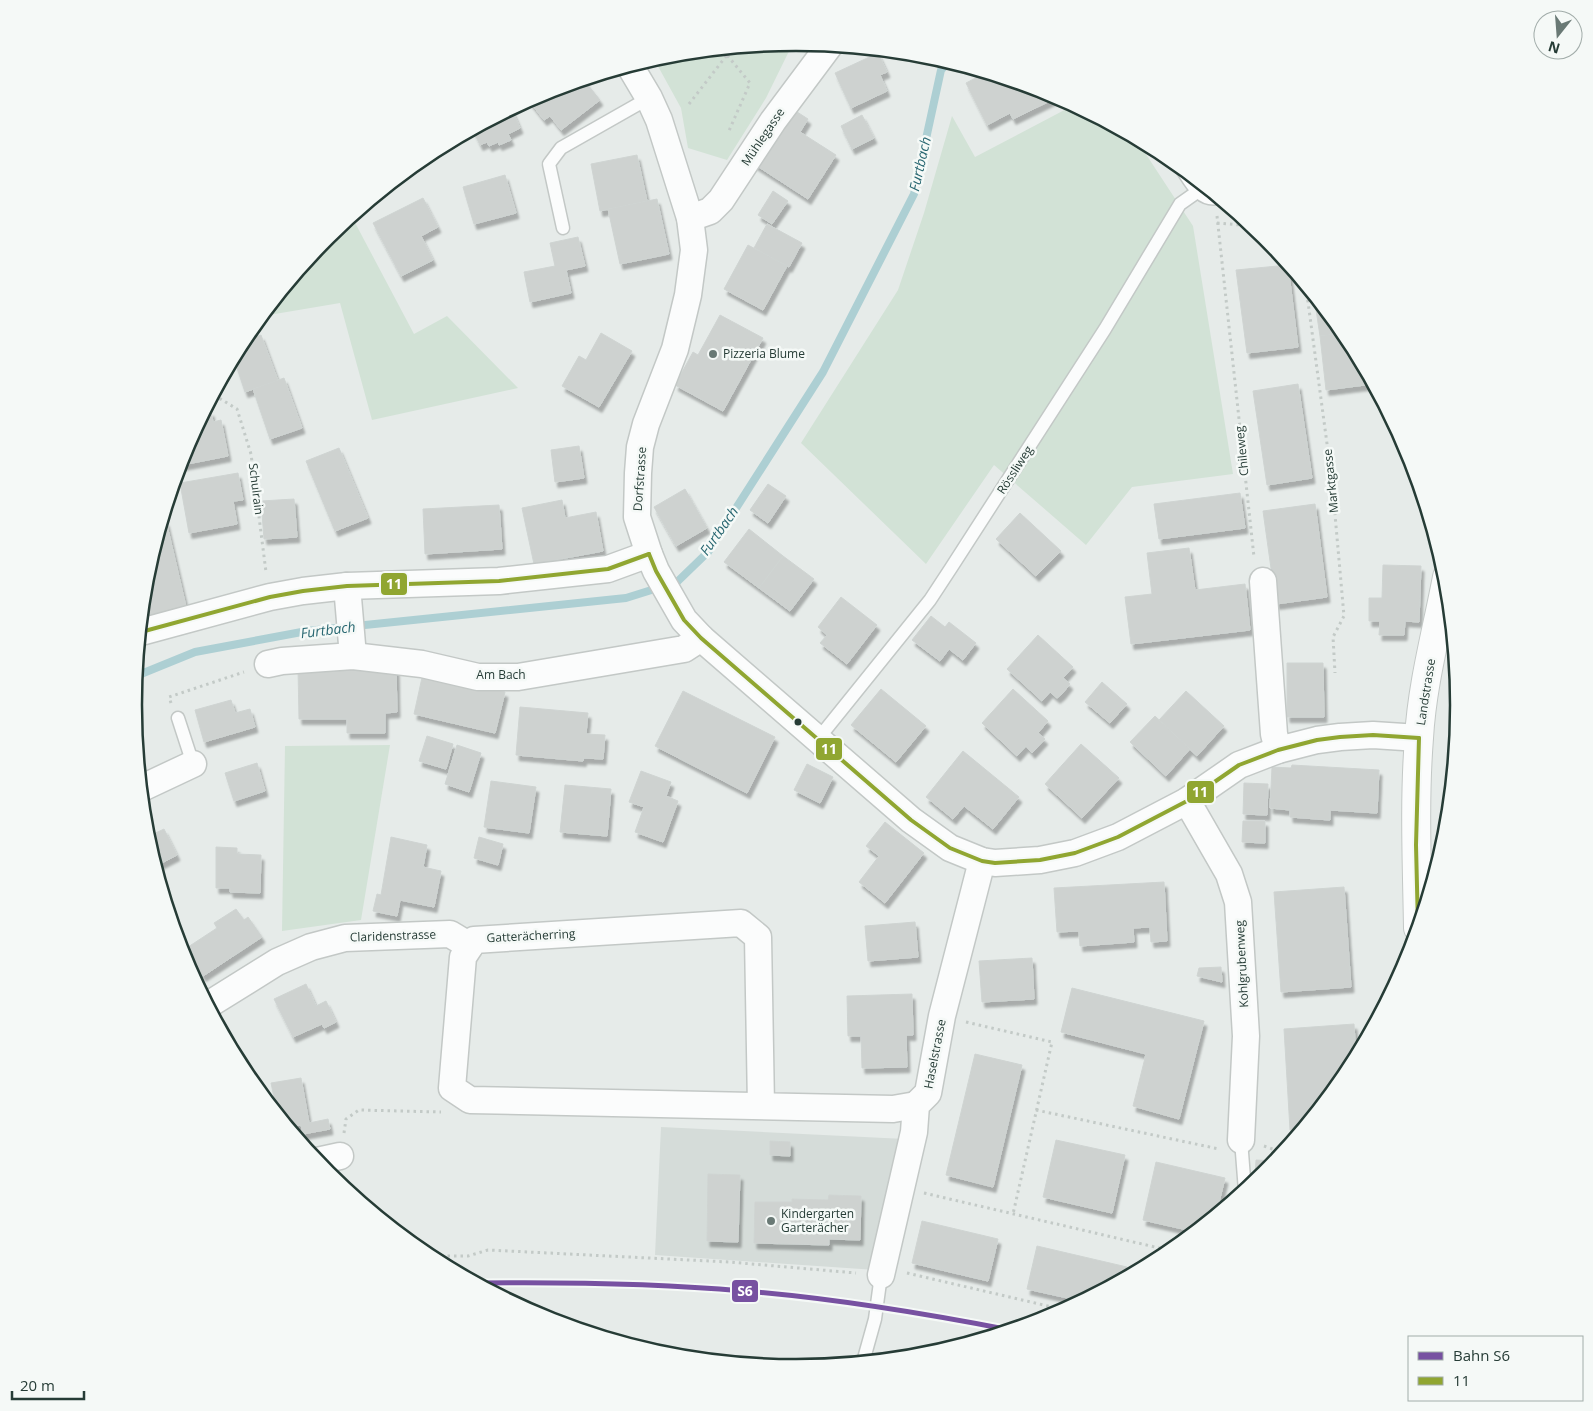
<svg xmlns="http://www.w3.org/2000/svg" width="1593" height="1411" viewBox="0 0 1593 1411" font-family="'Open Sans',sans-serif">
<defs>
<filter id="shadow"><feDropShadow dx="3" dy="5.5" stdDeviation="1" flood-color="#0004"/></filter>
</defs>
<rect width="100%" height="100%" fill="#e6ebe9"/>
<polygon fill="#d5dcd9" points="661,1127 905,1139 876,1270 655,1255"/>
<g fill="#d2e2d6">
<polygon points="793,43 766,98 727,160 688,148 681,108 654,59 667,55"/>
<polygon points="1074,105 1136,139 1193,226 1233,474 1132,487 1086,545 994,465 926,564 801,443 898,290 924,213 952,116 975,157"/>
<polygon points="352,217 414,334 447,316 518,388 372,420 340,303 263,316 328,236"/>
<polygon points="390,745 361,920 282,931 285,746"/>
</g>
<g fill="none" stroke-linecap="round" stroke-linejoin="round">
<polyline stroke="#adcfd3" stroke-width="8" points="136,676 195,652 307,631 626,598 677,582 708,552 823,372 914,194 941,70 949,62"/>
</g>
<g fill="#ced2d0" stroke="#cfd4d2" filter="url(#shadow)">
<polygon points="878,53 887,72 880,75 887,91 851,108 835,73"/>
<polygon points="985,73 1050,93 1058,97 1013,119 1010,113 987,125 966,83"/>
<polygon points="584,80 600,100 561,130 550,116 544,120 529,101 543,93"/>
<polygon points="791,108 808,119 800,132 836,155 808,199 751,162"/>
<polygon points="512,110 520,128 508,134 511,140 499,145 498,142 489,146 487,142 480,145 473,130"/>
<polygon points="862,115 874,138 852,149 841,126"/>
<polygon points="637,155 647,201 600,211 591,164"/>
<polygon points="505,175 516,213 474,224 463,187"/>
<polygon points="773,191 788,201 772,224 758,215"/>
<polygon points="423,198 438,227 421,236 433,260 401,276 373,223"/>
<polygon points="657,199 669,254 620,264 608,209"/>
<polygon points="767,224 802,243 789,267 754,248"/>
<polygon points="578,237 585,266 566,270 571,293 530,302 524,272 555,266 550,243"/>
<polygon points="748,245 787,266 763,310 724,289"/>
<polygon points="1288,265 1298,347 1247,353 1236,270"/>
<polygon points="1314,296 1344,333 1320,336"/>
<polygon points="720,315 763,338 723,411 675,385 693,352 698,355"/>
<polygon points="601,333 632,351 599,407 562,386 579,356 586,360"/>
<polygon points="1344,333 1373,384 1326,390 1320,336"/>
<polygon points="261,335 278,381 245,392 234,359 243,342"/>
<polygon points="284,378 302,428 270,439 253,389"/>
<polygon points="1298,384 1312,478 1267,485 1253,391"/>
<polygon points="211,411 213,422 221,420 228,456 182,465 181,461 184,452 205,413"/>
<polygon points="579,446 584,478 555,482 551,450"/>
<polygon points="339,448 368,518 335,531 306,461"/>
<polygon points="238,473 243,500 233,501 237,524 189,533 180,483"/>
<polygon points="768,484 786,496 768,523 750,510"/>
<polygon points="685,489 707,528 676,546 654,507"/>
<polygon points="1240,493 1245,528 1159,539 1154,504"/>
<polygon points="294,499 297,537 264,539 261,501"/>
<polygon points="562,500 565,518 596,512 603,551 534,564 522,508"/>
<polygon points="1315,504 1327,597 1276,604 1263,511"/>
<polygon points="499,505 502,549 425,554 423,509"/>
<polygon points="1020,513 1061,551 1036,576 996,539"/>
<polygon points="166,521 187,611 142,622 146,576 163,522"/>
<polygon points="749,529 783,556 759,588 724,562"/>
<polygon points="1189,548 1195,590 1245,584 1250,630 1131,644 1125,597 1152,594 1147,553"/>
<polygon points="783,556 814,579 790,611 759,588"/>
<polygon points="1383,565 1421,566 1419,622 1405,621 1404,635 1379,635 1380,621 1369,621 1369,598 1382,598"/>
<polygon points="841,597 877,625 847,664 820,643 827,635 818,627"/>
<polygon points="931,616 945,627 949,622 976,643 963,660 949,649 940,661 912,640"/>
<polygon points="1038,635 1073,667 1063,678 1070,684 1062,694 1057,698 1050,692 1042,701 1007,669"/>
<polygon points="1287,663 1323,663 1324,717 1287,717"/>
<polygon points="396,668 397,712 385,713 385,733 347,733 347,719 299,719 298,669"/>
<polygon points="423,673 505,692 495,733 414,714"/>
<polygon points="1102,682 1127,704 1110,723 1085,702"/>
<polygon points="881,689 926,726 896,762 851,725"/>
<polygon points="1013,689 1048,721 1038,733 1045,739 1032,753 1026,746 1017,756 982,723"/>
<polygon points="683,691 775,737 747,793 655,746"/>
<polygon points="1186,691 1224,726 1197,756 1159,720"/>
<polygon points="231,700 235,713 250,709 255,727 204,742 195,710"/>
<polygon points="520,707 588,713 586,734 605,735 603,759 584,758 583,761 516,755"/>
<polygon points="1155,716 1190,749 1166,776 1130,742"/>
<polygon points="427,736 453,744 446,769 419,761"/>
<polygon points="1081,744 1119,778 1082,818 1045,784"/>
<polygon points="457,745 481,753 469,792 445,784"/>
<polygon points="963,751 1019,797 993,829 964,806 953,819 926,797"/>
<polygon points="257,763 265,791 234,801 225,773"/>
<polygon points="807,764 833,777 820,803 794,790"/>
<polygon points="1292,765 1379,770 1377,813 1330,810 1330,820 1290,817 1290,810 1270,808 1272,767 1291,768"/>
<polygon points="641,771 671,782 666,796 678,801 663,842 635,832 644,807 629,802"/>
<polygon points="491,781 536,787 529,833 484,827"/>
<polygon points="1244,783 1268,784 1267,815 1243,814"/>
<polygon points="565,785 611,789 607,836 560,832"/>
<polygon points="1243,821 1265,821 1265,843 1242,842"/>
<polygon points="885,822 924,853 885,903 859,882 879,856 866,846"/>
<polygon points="164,829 177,855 156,866 147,837"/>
<polygon points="391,837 427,845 423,867 441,871 434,907 400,900 397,916 373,911 377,894 381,895"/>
<polygon points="479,837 503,844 498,865 474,858"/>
<polygon points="216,847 237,848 237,854 261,855 260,893 230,892 230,888 216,888"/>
<polygon points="1164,882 1167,941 1151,942 1150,927 1133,928 1134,942 1080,946 1079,931 1057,932 1054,888"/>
<polygon points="1344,887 1351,987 1281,992 1274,892"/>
<polygon points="236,909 244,920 248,917 262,937 203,976 185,949 217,928 214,923"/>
<polygon points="915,922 918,957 868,961 865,926"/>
<polygon points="1032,958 1034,999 982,1002 979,961"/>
<polygon points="1221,967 1222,982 1197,976 1199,968"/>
<polygon points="306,984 316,1006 326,1001 336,1022 324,1028 322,1024 293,1037 274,999"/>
<polygon points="1072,988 1204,1021 1179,1119 1133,1106 1146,1054 1061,1032"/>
<polygon points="912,994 913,1035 906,1035 907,1067 862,1068 861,1036 848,1036 847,996"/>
<polygon points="1354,1024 1356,1059 1348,1074 1303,1129 1290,1130 1284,1029"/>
<polygon points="224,1028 244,1058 239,1062 222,1030"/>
<polygon points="975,1054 1022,1065 993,1187 946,1175"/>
<polygon points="301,1078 309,1123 328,1119 330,1129 303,1134 301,1125 289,1127 277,1112 271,1083"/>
<polygon points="1056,1140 1125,1155 1112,1213 1043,1197"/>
<polygon points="770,1141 790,1142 790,1156 770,1155"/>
<polygon points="1256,1160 1276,1161 1263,1176 1255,1175"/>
<polygon points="1156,1162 1225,1178 1216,1215 1196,1232 1143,1220"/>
<polygon points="708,1174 740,1175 738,1242 707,1241"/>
<polygon points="829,1195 861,1196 860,1240 829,1239 829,1245 754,1243 755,1202 792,1202 792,1199 828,1200"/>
<polygon points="922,1221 998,1239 988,1281 912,1263"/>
<polygon points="1037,1246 1127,1267 1125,1278 1081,1301 1027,1289"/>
</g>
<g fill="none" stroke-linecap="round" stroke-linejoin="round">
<defs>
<g id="service">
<path d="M1181,168C1190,181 1199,202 1218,198"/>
<polyline points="563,228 549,164 561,148 649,98"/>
<polyline points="178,718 193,764"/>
<polyline points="818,739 930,600 951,568 1105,329 1180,204 1197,192"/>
<polyline points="1241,1140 1245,1191"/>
<polyline points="863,1362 875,1319 881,1275"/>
</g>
<g id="minor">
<polyline points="630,66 649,98 659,120 690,218 694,250 688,295 675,349 646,424 640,447 638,473 637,517 649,554 656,571 684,620 701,638 911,820 950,848 982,861 995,863 1040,860 1075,853 1118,837 1187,801 1239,765 1278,750 1317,740 1340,737 1373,735 1419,738"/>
<polyline points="690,218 710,211 721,200 773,121 829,46"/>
<polyline points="1263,581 1274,734 1278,750"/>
<polyline points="347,586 353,656"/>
<polyline points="141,632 270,597 303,591 347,586 499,581 608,569 649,554"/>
<polyline points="268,664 282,661 353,656 422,664 478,677 518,677 684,649 701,638"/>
<polyline points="142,788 193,764"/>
<polyline points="1187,801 1229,874 1238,902 1246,1036 1241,1140"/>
<polyline points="208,1005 277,962 311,947 345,938 450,934 470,946"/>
<polyline points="761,1106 758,937 741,923 474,940 463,957 452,1088 470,1100 893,1109 916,1105"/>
<polyline points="317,1161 340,1156"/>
<polyline points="881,1275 914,1132 916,1105 928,1093 942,1016 982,861"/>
</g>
<path id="secondary" d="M1418,928C1417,865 1414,801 1419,738C1422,684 1437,630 1447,577"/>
</defs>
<use href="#service" stroke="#c3c8c6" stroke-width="15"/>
<use href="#minor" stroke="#c3c8c6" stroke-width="29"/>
<use href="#secondary" stroke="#c3c8c6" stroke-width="30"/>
<g stroke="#c3cac7" stroke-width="3" stroke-dasharray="2.5 4" stroke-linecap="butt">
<polyline points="724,50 727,55 750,83 728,133"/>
<polyline points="689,104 727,55 735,49"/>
<polyline points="1217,216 1254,557"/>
<polyline points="1217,223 1252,226"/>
<polyline points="1306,287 1332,481 1344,616 1333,637 1335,673"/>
<polyline points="214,395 237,409 251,454 266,572"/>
<polyline points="171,703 169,697 244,672"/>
<polyline points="966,1022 1052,1042 1013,1214"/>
<polyline points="1036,1110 1219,1149"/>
<polyline points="344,1133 346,1119 359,1110 441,1112"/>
<polyline points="1264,1146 1278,1151 1285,1151"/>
<polyline points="924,1193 1172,1251"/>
<polyline points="428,1256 468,1256 488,1250 729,1262 856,1273"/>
<polyline points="907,1273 1065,1310"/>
</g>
<use href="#service" stroke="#fbfcfc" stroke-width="12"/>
<use href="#minor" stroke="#fbfcfc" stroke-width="26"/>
<use href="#secondary" stroke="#fbfcfc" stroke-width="28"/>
<defs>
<g id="bus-1">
<polyline points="649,554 656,571 684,620 701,638 911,820 950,848 982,861 995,863 1040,860 1075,853 1118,837 1187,801 1239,765 1278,750 1317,740 1340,737 1373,735 1419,738"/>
<polyline points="141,632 270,597 303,591 347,586 499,581 608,569 649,554"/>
<polyline points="1418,928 1416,845 1419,738"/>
</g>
</defs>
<use href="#bus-1" stroke="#f5f9f7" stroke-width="8"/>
<use href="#bus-1" stroke="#90a631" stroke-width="4"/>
<defs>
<path id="rail-1" d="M477,1283C566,1282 654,1283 743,1291C833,1298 922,1313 1010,1330"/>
</defs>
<use href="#rail-1" stroke="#f5f9f7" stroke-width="9"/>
<use href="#rail-1" stroke="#7751a1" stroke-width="5"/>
</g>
<g fill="#697975" stroke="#f5f9f7" stroke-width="2">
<circle cx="713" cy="354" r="5"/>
<circle cx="771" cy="1221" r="5"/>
</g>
<circle fill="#263c36" stroke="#f5f9f7" stroke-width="2" cx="798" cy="722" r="4.5"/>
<g text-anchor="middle" stroke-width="5" stroke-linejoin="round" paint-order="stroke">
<g font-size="12" fill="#263c36" stroke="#f5f9f7">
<text transform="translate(763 137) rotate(-56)" y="4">Mühlegasse</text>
<text transform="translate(1242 451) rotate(-96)" y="4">Chileweg</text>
<text transform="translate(1015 470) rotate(-57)" y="4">Rössliweg</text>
<text transform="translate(640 479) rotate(-86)" y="4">Dorfstrasse</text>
<text transform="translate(1331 481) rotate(-96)" y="4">Marktgasse</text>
<text transform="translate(256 489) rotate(83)" y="4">Schulrain</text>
<text x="501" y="679">Am Bach</text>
<text transform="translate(1426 692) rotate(-81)" y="4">Landstrasse</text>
<text transform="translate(393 936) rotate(-2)" y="4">Claridenstrasse</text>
<text transform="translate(531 936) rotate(-3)" y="4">Gatterächerring</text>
<text transform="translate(1242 964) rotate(-93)" y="4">Kohlgrubenweg</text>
<text transform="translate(935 1054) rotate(-79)" y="4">Haselstrasse</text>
</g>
<g font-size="12" fill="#263c36" stroke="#f5f9f7" text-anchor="start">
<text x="723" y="358">Pizzeria Blume</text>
<text x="781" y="1218">Kindergarten<tspan x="781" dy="14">Garterächer</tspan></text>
</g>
<g font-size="14" font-style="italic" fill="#286771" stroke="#f5f9f7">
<text transform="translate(920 164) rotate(-77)" y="5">Furtbach</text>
<text transform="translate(719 531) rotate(-55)" y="5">Furtbach</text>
<text transform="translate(328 630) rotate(-7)" y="5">Furtbach</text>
</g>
</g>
<path d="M0 0H1593V1411H0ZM142 705a654 654 0 1 1 1308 0a654 654 0 1 1-1308 0Z" fill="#f5f9f7" fill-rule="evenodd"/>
<path fill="none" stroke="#263c36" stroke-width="2.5" d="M142 705a654 654 0 1 1 1308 0a654 654 0 1 1-1308 0Z"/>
<g stroke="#f5f9f7" stroke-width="2">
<rect x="380" y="572" width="28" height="24" rx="5" fill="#90a631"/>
<rect x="815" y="737" width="28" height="24" rx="5" fill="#90a631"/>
<rect x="1186" y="780" width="29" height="24" rx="5" fill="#90a631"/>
<rect x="731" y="1279" width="28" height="24" rx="5" fill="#7751a1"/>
</g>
<g font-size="14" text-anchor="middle" font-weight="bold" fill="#fff">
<text x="394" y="589">11</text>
<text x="829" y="754">11</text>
<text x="1200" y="797">11</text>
<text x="745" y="1296">S6</text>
</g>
<rect x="1408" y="1336" width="175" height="65" fill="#f5f9f7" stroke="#a2adaa"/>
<rect x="1418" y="1352" width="25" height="8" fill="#7751a1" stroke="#a2adaa"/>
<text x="1453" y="1361" font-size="15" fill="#263c36">Bahn S6</text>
<rect x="1418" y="1377" width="25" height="8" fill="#90a631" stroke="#a2adaa"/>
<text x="1453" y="1386" font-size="15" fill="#263c36">11</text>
<g transform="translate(1558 35) rotate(197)"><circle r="24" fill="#f5f9f7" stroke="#a2adaa"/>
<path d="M0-4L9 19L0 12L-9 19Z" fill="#697975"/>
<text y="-8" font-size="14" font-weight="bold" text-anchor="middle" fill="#263c36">N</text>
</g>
<path d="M12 1391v8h72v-8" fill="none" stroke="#263c36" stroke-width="2.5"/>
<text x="20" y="1391" font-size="15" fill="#263c36" stroke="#f5f9f7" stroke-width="4" paint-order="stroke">20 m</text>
</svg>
